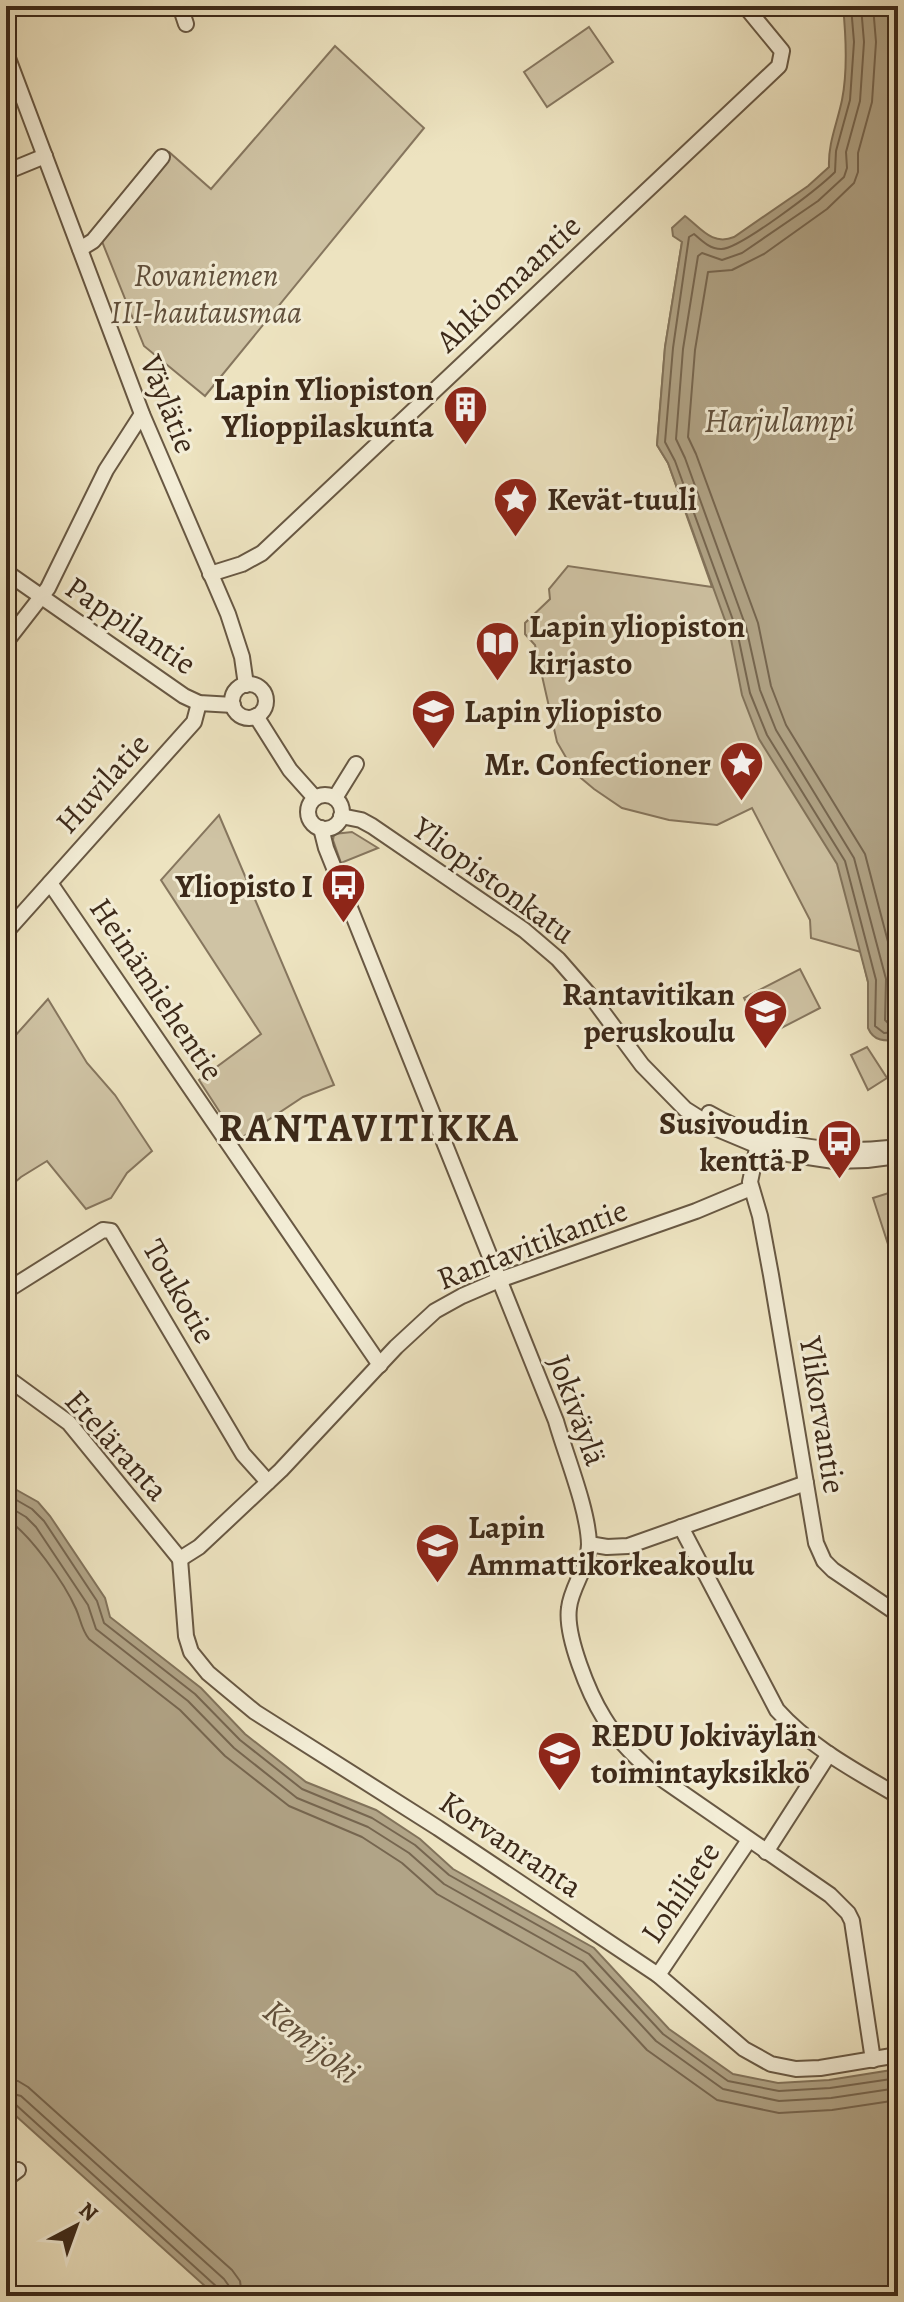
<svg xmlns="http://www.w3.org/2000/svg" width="904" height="2302" viewBox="0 0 904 2302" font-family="Alegreya,serif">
<rect width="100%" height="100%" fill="#ede3c0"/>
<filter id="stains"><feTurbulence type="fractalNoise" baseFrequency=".0025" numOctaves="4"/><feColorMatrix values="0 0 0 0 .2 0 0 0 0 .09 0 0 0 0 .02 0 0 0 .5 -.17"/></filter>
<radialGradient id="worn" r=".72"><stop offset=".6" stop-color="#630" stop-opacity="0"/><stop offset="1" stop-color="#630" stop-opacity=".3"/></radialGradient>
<g fill="#cfc3a4" stroke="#86765e" stroke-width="2">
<polygon points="589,27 613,62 547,107 524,72"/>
<polygon points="335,46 424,128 205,396 144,346 99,234 169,152 211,189"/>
<polygon points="682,242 735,410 868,982 861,952 811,938 810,920 752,808 717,825 669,820 622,808 594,789 575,773 557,742 535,645 525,634 525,623 550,599 549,589 568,566 712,587 668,463 657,445 665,347"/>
<polygon points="219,815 334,1085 303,1097 238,1140 199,1080 261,1034 161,880"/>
<polygon points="352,832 378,848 341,863 333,840 334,834"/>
<polygon points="800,969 820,1008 764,1037 744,998"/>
<polygon points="48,999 87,1063 115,1095 152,1151 127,1173 111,1198 86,1209 47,1161 21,1177 6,1190 6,1046"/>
<polygon points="867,1047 887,1078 868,1090 851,1055"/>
<polygon points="898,1190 898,1275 873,1198"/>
</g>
<g fill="#b1a487" stroke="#82735b" stroke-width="2">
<path d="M843,6H898V1040C885,1041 874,1042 868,1028V982L837,864L759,739L742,695L730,634L668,463L657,445L665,347L682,242L673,236L672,228L685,216C701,228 712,246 734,237L808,186L829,167C828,143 837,124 842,100C848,70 846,36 843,6Z"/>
<polygon points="6,1484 38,1502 50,1516 105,1598 110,1617 201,1688 245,1734 306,1782 376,1810 420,1839 453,1869 594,1948 669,2029 733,2074 778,2083 829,2080 898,2069 898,2296 216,2296 6,2107"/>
</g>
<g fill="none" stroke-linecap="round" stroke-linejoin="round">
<g stroke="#766650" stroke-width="2">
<path d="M851,6L854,42L850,100L836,151L835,172C820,187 739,250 721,249C710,249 702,241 694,234L689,237L673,348L665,442L675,461L737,631L750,693L767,735L845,861L876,980L875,1026L884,1033L898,1032"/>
<polyline points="861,6 864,42 860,101 846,152 847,168 844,177 818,201 742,253 722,260 702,253 698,256 683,349 676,439 685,458 746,627 760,690 776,730 854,858 886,979 885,1020 888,1023 898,1022"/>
<polyline points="873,6 876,42 872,102 858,153 858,172 854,183 827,209 764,254 732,270 708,272 695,350 688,437 696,454 758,623 771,686 786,725 865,854 898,980"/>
<polyline points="6,1494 32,1509 44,1521 97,1601 104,1623 195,1694 240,1740 302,1789 372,1818 415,1845 449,1875 589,1954 663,2034 728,2081 779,2091 830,2088 898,2078"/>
<polyline points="6,1505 26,1517 36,1527 88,1605 96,1629 188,1701 234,1748 297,1798 368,1827 409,1853 444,1884 583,1962 656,2041 723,2089 779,2101 831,2098 898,2088"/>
<path d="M6,1519C29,1532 65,1584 76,1609C81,1620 81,1629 89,1639L180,1710L225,1756L289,1806L362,1837L402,1863L437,1894L575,1972L647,2050L717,2100L779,2113L832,2110L898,2100"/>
<polyline points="6,2080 18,2081 28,2087 232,2270 240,2281 242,2296"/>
<polyline points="6,2092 21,2096 224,2279 229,2286 230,2296"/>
<polyline points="6,2102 15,2104 217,2287 220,2296"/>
</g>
<defs>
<g id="minor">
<polyline points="180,6 186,24"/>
<polyline points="6,53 142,414 228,614 242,657 246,685"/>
<polyline points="6,172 45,156"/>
<polyline points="80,249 93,241 162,157"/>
<polyline points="6,572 184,696 199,703 233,705"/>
<polyline points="210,574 242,564 262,553 779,66 782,51 745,6"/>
<polyline points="6,642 48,588 106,470 142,414"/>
<circle cx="249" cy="701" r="17"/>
<polyline points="256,716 290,770 315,798"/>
<circle cx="325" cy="812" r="17"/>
<polyline points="335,798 356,764"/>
<polyline points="341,816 361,820 372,826 524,930 558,959 593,999 642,1065 685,1109 715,1128 758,1146 788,1154 834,1161 867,1160 898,1156"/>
<path d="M321,828L326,848L556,1421C566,1456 588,1509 589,1544C589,1566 571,1587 569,1608C565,1636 589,1694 604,1718C616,1738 634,1756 652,1772L830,1895L848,1913L852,1921L873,2060"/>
<polyline points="50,883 380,1365"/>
<polyline points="6,932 194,722 199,703"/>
<path d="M709,1113C762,1144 829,1155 889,1148"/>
<polyline points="763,1136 756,1153 750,1182 760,1216 771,1275 816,1543 824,1561 833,1570 898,1614"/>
<polyline points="6,1291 103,1230 111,1231 243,1454 268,1482"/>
<polyline points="6,1377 69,1423 180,1559"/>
<path d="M681,1527L777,1710C810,1747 856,1771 898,1796"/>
<polyline points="589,1544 607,1547 628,1546 806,1483"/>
<polyline points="180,1559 186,1636 191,1652 208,1673 255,1712 438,1828 658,1975 744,2049 771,2064 796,2069 820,2068 898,2055"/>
<polyline points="180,1559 199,1547 281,1470 396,1347 435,1311 462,1296 499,1280 696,1211 751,1188"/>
<polyline points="766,1852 829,1754"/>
<polyline points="658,1975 749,1840"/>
<polyline points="6,2179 18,2170"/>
</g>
</defs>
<use href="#minor" stroke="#685843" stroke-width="18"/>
<use href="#minor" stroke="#f3edd6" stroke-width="14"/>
</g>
<defs>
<symbol id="building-pin" viewBox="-11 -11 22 30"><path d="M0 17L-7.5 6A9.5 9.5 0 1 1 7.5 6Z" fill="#8f2418" stroke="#f3edd6"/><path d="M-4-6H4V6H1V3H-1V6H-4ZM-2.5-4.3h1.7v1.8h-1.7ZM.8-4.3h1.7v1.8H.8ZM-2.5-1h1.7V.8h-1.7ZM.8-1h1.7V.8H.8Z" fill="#fff"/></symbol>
<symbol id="sight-pin" viewBox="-11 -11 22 30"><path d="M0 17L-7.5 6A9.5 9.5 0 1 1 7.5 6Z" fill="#8f2418" stroke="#f3edd6"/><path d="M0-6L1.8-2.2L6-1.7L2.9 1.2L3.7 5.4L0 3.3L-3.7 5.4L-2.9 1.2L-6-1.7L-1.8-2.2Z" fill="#fff"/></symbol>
<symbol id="library-pin" viewBox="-11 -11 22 30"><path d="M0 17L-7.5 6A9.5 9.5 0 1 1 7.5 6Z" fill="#8f2418" stroke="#f3edd6"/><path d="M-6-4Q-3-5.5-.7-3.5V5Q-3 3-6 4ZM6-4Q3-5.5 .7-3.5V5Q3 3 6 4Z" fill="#fff"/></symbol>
<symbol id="university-pin" viewBox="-11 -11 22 30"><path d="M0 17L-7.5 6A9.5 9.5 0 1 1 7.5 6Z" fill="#8f2418" stroke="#f3edd6"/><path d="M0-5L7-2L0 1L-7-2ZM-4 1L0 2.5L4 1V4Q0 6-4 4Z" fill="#fff"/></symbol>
<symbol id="bus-pin" viewBox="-11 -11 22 30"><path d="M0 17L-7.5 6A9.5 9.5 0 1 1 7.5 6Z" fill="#8f2418" stroke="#f3edd6"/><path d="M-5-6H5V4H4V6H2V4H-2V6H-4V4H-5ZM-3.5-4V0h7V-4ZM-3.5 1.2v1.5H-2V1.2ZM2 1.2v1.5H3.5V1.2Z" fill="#fff"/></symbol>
<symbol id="school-pin" viewBox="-11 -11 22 30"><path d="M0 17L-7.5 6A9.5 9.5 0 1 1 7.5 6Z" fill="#8f2418" stroke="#f3edd6"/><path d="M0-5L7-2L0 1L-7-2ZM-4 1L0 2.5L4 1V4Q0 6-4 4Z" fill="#fff"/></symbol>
</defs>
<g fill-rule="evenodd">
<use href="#building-pin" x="440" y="382" width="51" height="69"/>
<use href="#sight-pin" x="490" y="474" width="51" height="69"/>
<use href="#library-pin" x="472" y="618" width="51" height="69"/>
<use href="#university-pin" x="408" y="686" width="51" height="69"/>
<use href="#sight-pin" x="716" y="738" width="51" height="69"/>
<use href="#bus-pin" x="318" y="860" width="51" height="69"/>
<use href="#school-pin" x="740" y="986" width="51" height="69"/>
<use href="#bus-pin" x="814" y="1116" width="51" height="69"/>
<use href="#university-pin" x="412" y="1520" width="51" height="69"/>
<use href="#school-pin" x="534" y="1728" width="51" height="69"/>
</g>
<g text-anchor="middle" stroke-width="6" stroke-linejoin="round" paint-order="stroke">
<g font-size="32" font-style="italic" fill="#61503c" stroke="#f3edd6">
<text x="206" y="286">Rovaniemen<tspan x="206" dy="37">III-hautausmaa</tspan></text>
</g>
<g font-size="32" fill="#3c2919" stroke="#f3edd6">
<text transform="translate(508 283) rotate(-43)" y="11">Ahkiomaantie</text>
<text transform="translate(169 404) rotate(68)" y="11">Väylätie</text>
<text transform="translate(131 625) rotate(34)" y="11">Pappilantie</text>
<text transform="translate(102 783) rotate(-48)" y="11">Huvilatie</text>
<text transform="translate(494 880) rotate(36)" y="11">Yliopistonkatu</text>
<text transform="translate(157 989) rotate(56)" y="11">Heinämiehentie</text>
<text transform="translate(532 1244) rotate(-21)" y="11">Rantavitikantie</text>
<text transform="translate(180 1291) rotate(60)" y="11">Toukotie</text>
<text transform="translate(578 1410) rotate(70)" y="11">Jokiväylä</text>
<text transform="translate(823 1415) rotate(81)" y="11">Ylikorvantie</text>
<text transform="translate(117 1445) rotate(48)" y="11">Eteläranta</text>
<text transform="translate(511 1844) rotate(34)" y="11">Korvanranta</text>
<text transform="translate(680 1892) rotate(-56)" y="11">Lohiliete</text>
</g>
<g font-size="32" font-weight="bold" fill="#3c2919" stroke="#f3edd6" text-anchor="end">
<text x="434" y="400">Lapin Yliopiston<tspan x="434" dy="37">Ylioppilaskunta</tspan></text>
<text x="547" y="510" text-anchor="start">Kevät-tuuli</text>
<text x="529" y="637" text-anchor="start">Lapin yliopiston<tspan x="529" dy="37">kirjasto</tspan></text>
<text x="464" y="722" text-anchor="start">Lapin yliopisto</text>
<text x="711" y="775">Mr. Confectioner</text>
<text x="313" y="897">Yliopisto I</text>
<text x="735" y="1005">Rantavitikan<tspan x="735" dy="37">peruskoulu</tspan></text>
<text x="809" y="1134">Susivoudin<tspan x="809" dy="37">kenttä P</tspan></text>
<text x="468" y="1538" text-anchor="start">Lapin<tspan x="468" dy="37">Ammattikorkeakoulu</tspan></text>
<text x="591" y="1746" text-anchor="start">REDU Jokiväylän<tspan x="591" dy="37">toimintayksikkö</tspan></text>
</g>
<g font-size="34" font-style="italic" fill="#5f4e3a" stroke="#f3edd6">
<text x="779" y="432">Harjulampi</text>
<text transform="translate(312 2041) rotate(39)" y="12">Kemijoki</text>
</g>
<g font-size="40" font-weight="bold" letter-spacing="2" fill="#3c2919" stroke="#f3edd6">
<text x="369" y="1141">RANTAVITIKKA</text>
</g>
</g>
<rect width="904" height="2302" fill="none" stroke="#ede3c0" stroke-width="32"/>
<rect x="8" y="8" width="888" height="2286" fill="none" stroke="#3c2919" stroke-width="4"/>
<rect x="16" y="16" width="872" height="2270" fill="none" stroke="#3c2919" stroke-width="2"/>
<g transform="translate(76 2226) rotate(41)" stroke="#f3edd6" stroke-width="6" paint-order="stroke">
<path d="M0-6L14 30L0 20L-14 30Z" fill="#3c2919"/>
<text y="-12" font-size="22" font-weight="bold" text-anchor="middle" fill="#3c2919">N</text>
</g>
<rect width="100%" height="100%" filter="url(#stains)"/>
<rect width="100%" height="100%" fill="url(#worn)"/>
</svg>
